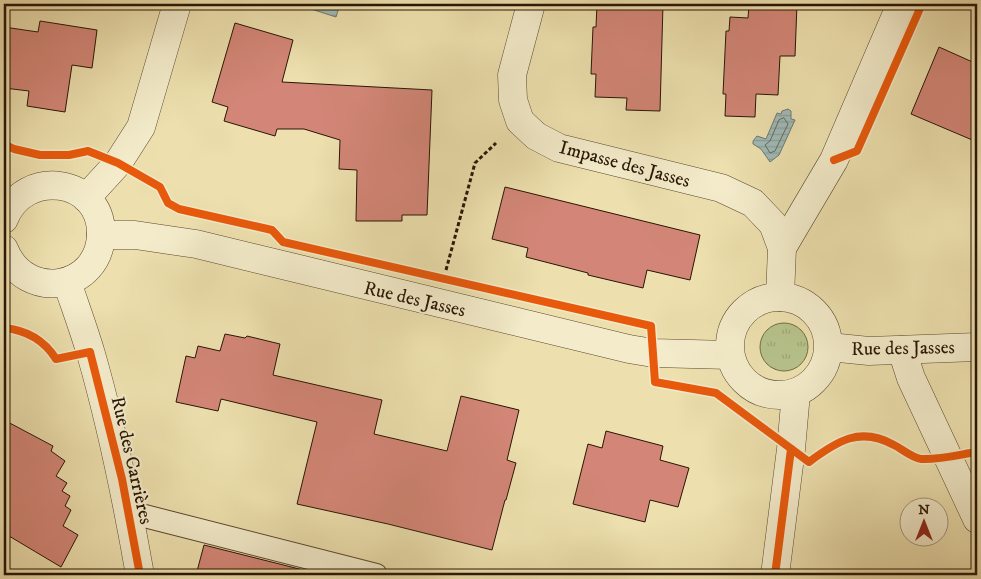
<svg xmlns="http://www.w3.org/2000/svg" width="981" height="579" viewBox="0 0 981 579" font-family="'IM FELL DW Pica',serif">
<defs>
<pattern id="grass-tufts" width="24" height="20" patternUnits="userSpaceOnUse" patternTransform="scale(1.25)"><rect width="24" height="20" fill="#b7c28b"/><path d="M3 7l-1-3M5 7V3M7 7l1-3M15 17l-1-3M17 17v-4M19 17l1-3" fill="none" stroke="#9da676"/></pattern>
<pattern id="water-rules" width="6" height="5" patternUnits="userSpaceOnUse" patternTransform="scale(1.25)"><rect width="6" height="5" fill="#9fbab7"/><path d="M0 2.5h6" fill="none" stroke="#899f9c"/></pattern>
</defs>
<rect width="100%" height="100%" fill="#ede0ae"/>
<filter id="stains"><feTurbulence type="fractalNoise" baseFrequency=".004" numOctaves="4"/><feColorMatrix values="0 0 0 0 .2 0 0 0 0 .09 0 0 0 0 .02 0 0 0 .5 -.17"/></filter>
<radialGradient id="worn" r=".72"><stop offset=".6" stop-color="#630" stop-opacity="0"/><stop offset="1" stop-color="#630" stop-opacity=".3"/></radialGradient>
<circle fill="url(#grass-tufts)" stroke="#706c48" cx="784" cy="347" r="24"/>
<g fill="url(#water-rules)" stroke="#6f786f">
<polygon points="310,4 340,4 336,17 308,8"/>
<polygon points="788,109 791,111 791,119 795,120 779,155 770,162 761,149 753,144 753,141 757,136 766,139 777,113 781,114 782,111"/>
</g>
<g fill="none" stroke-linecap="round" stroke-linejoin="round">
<polygon stroke="#64685e" stroke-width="1" points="784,118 788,124 775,151 770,153 765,145 770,141 779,120"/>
</g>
<g fill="#d38677" stroke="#281504">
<polygon points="597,4 663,4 660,111 626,110 627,98 595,97 596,74 591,74 593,27 596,27"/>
<polygon points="749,4 797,4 795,56 780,56 778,95 756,94 755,117 725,116 726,94 723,94 726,31 729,31 730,17 748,18"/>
<polygon points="40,21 97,30 92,68 72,65 65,112 27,106 29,91 4,88 4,27 38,32"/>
<polygon points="235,23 293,40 282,82 432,90 427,215 402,215 402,221 356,221 357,170 339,169 340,140 304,129 277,129 275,136 224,121 228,107 212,102"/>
<polygon points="939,47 977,64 977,142 911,114"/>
<polygon points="505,187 700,235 690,280 647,270 643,288 588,275 588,273 526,257 528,248 492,239"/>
<polygon points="225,334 245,338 247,336 280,344 273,375 382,400 374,434 447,451 461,396 519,410 507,460 516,463 506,500 505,500 492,550 388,524 297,504 317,422 221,399 218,411 176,402 186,356 195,358 198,346 220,351"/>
<polygon points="4,420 53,446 51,451 65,461 56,476 67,483 62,491 70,496 65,506 71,510 63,526 78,535 61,567 4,533"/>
<polygon points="606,431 663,446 660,460 689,468 678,507 650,500 645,522 573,504 588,444 602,448"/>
<polygon points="204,545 323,575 196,575"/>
</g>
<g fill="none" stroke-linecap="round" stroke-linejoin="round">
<defs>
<polyline id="lane" points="129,512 376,575"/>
<g id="street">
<polyline points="531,4 512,75 513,100 520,121 536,136 559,148 721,188 753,203 773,224 782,248 780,297"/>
<polyline points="86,198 118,163 141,127 177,4"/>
<path d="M4,219C24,167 102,178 101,234C100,290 25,303 4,249"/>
<polyline points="101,235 135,235 196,244 629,349 653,353 730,355"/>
<polyline points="782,248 834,160 901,4"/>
<path d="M67,282C75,306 84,330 91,354C112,427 127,501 140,575"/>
<circle cx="779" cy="346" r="49"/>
<polyline points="829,347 869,351 977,347"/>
<polyline points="902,350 911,378 977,519"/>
<polyline points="775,575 791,449 796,393"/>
</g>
</defs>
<use href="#lane" stroke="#59482e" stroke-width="24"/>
<use href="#street" stroke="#59482e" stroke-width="29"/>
<polyline stroke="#281504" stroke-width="3" stroke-dasharray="4 2.5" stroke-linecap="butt" points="446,270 475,163 496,143"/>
<use href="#lane" stroke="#f3ebca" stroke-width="22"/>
<use href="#street" stroke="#f3ebca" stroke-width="28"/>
<defs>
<g id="cycleway">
<path d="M4,144L14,149L40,155H69L88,151L118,163L160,187L168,203L179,209L272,230L283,242L651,326L655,382L716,393L809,462C837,441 860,426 894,445C902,449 912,458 921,459C939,460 958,455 976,452L977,450"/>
<polyline points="834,160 857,151 922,4"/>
<path d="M4,328C26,330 44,340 56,359L90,352L122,479L140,575"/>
<polyline points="775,575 791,449"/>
</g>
</defs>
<use href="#cycleway" stroke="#f3ebca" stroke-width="11"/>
<use href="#cycleway" stroke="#e8590c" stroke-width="8"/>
</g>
<g text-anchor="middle" stroke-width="4" stroke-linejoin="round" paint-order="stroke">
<g font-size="19" fill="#281504" stroke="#f3ebca">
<text transform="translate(625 163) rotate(15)" y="7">Impasse des Jasses</text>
<text transform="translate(415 298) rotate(13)" y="7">Rue des Jasses</text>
<text transform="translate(903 347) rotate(-1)" y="7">Rue des Jasses</text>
<text transform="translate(133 460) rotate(77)" y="7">Rue des Carrières</text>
</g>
</g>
<rect width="981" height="579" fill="none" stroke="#ede0ae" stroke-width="20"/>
<rect x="5" y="5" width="971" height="569" fill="none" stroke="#281504" stroke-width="2.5"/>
<rect x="10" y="10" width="961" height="559" fill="none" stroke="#281504"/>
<g transform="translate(924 522)"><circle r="24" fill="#f3ebca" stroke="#a2957b"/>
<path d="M0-4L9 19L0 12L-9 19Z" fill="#8f2418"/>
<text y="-8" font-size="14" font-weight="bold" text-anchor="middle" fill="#281504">N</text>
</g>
<rect width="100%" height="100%" filter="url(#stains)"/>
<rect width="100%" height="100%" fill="url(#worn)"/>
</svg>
